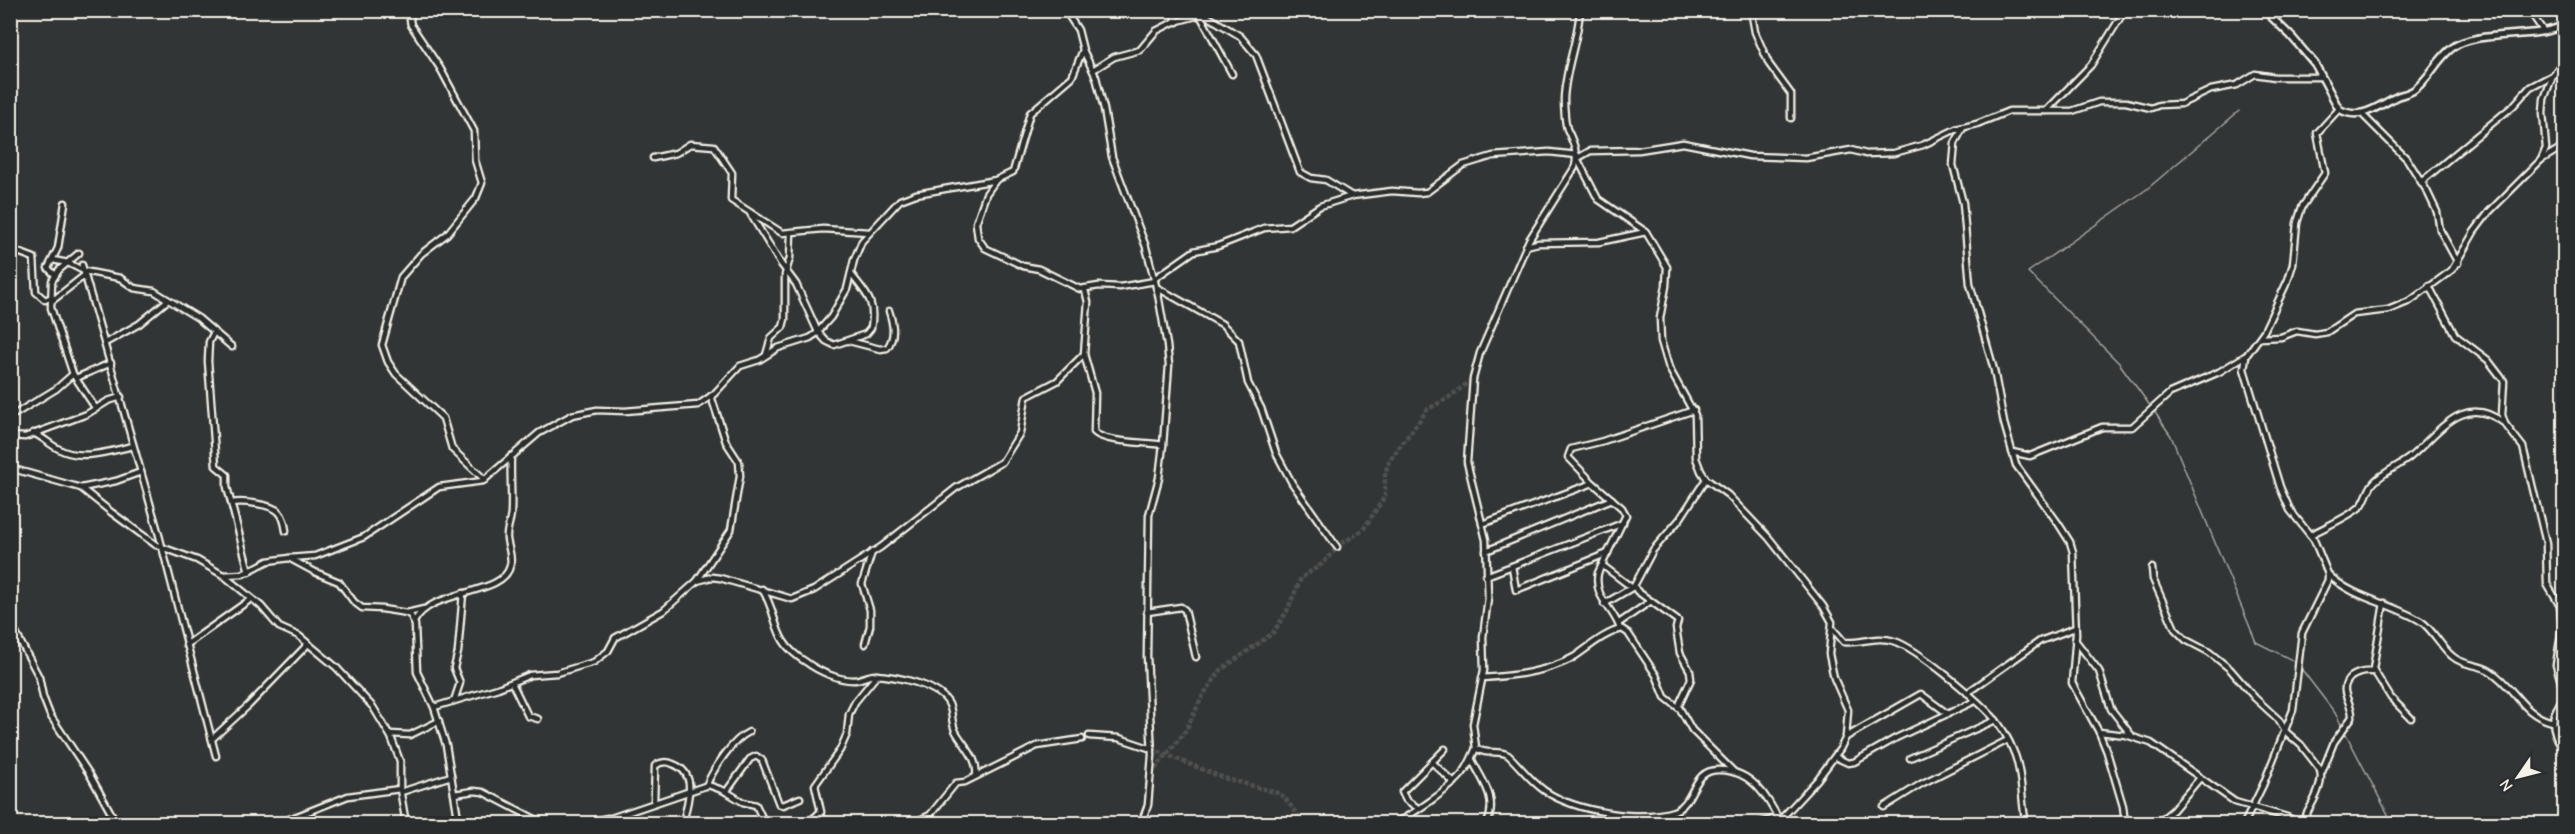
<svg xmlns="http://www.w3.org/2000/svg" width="2575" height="834" viewBox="0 0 2575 834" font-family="'Comic Neue',sans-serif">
<rect width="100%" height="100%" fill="#323535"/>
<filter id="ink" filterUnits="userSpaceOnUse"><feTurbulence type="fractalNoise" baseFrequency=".0167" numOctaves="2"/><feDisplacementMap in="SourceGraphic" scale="12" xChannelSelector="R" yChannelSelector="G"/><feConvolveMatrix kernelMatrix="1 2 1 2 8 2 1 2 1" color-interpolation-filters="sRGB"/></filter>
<g filter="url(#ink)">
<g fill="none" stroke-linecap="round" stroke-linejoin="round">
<g stroke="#a6a5a0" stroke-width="1.5">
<polyline points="2151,407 2119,363 2028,272 2147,189 2239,111"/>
<polyline points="2154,411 2171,436 2256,642 2296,662"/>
<polyline points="2299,666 2335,713 2393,824"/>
</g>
<g stroke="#4f5150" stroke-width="4.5" stroke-dasharray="4.5 2" stroke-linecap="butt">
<polyline points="1152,749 1224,778 1278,793 1285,798 1304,824"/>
<polyline points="1151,774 1185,732 1203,695 1221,670 1273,633 1287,611 1301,578 1322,564 1341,544 1363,530 1385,496 1385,474 1389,461 1428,409 1448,398 1473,379"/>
</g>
<defs>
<g id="minor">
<polyline points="412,10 410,20 411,25 440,68 474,131 475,160 482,183 476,198 447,234 421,254 401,277 382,345 388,362 396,374 443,418 452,449 485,480"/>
<polyline points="1065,10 1078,30 1083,50 1096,77 1104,109 1112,157 1146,247 1158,294 1167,345 1169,365 1163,445 1159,478 1149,515 1147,656 1152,755 1148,805 1141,824"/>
<polyline points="1172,10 1177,22"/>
<path d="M1580,10C1578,41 1565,69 1564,99C1564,105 1565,127 1568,131C1574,144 1578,153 1575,167L1529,240L1480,353L1473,379L1467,462L1486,540L1488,598L1483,637L1484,670L1473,724L1476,748C1486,756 1498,749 1508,755C1521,767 1530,781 1545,791C1575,811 1639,822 1674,811C1690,805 1691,787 1702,776C1707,771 1713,770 1719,770C1752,770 1768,797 1781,824"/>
<polyline points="1751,10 1755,32 1769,64 1791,94 1791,118"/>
<polyline points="2529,10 2544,32"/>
<polyline points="1200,15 1232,74"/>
<polyline points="10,25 11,24"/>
<polyline points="1093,70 1114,57 1140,50 1156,31 1174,22 1200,15 1207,16 1240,36 1256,55 1300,172 1311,178 1326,180 1352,196"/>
<polyline points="2046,111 2091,65 2125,10"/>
<polyline points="2362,114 2407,159 2427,191 2437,212 2440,230 2458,263"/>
<polyline points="1963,128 1955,143 1953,165 1963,203 1970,284 1994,370 2004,423 2016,465 2058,523 2070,542 2073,552 2076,634 2072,683 2099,732 2107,752 2123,806 2125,824"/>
<polyline points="653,158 676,153 690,144 714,146 732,173 731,200 782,233 823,229 869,232"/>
<polyline points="1577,158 1598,199 1646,232 1667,267 1666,286 1660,318 1661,341 1669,368 1695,415 1696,458 1701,471 1706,479 1728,495 1769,538 1823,606 1832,622 1829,654 1834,678 1848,710 1846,737 1840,749 1817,780 1780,820"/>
<polyline points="1578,158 1590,151 1639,150 1683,143 1750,156 1806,158 1851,150 1866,154 1894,153 1923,145 1956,129 1977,124 2009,111 2072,111 2099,102 2126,102 2151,108 2159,105 2181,104 2211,90 2237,85 2255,74 2275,77 2320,77"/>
<polyline points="2541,160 2564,146"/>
<polyline points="996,180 986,194 976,223 978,238 985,248 1023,266 1039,269 1080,289 1099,286 1120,287 1155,281"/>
<polyline points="2421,182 2513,106 2530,87 2553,75"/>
<path d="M751,215L781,264L796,284L818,332L826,341L834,345L866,334L871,328C876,300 866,294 851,274"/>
<polyline points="1526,246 1538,243 1599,242 1646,232"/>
<polyline points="10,249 34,258 36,292 45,300 52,297"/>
<polyline points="79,253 59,270 52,281 51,308 73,374 96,409"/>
<polyline points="53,260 68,263 84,271 120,278 134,288 154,291 198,318 232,347"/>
<polyline points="82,265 159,535 216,756"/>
<polyline points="55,275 48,268 58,248 65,203"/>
<polyline points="1154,279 1194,251 1218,246 1264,228 1290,226 1320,206 1352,196 1392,191 1418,193 1427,192 1463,165 1493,156 1549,152 1577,155"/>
<path d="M2429,286L2455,335L2488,360L2504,381L2502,415L2505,424L2523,447L2546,543L2547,584L2560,606L2562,628L2556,665L2564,692C2563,699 2560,703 2556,710C2549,723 2557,740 2564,751"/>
<polyline points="1156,287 1222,324 1239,341 1248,383 1261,408 1276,453 1292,483 1337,547"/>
<path d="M1085,290L1088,302L1084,354L1095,393L1094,432C1104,443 1147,442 1163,445"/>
<polyline points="52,301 85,275"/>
<polyline points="214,332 209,342 208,361 216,466 227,475 227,487 249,572"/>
<polyline points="2260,338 2281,337 2297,331 2315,334 2327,332 2354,314 2388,310 2410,301 2452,270 2474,232 2489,212 2541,160 2546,148 2543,113 2544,99 2553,75 2564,60"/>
<path d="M849,341L880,349L887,348C896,337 893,323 889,311"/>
<polyline points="105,343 139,324 168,300"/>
<polyline points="766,355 771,338 783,327 785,319 785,275 790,258 791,233"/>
<polyline points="76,378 111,363"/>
<polyline points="10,417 56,389 73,374"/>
<path d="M33,433C43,437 49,444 57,448C80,462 110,451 133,446"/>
<polyline points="10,436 25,437 87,414 108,401 121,397"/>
<polyline points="2012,452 2030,456 2102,427 2132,427 2170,393 2219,372 2245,356"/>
<polyline points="10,468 81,488 111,512 156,545 197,560 223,575 261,606 279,627 299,636 336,667 373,707 391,737 400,761 400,789 406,824"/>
<polyline points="1593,483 1568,457 1571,449 1603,441 1694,410"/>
<polyline points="81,488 116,481 141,472"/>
<path d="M232,503C242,501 272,504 279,512C284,517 285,524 286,531"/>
<path d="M1482,524L1593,483L1622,508L1626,515L1598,573C1593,598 1614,608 1620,629"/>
<path d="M2310,535C2323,528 2353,515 2362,505C2366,499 2368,491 2372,485C2378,475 2399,466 2409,458C2438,434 2463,391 2504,423"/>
<polyline points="1486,551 1612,499"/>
<polyline points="289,558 315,556 364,537 439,487 483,481 539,433 572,415 597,410 625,411 698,405 714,394 740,366 759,360 778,348 810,338 816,334 831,317 847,289 854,260 862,241 900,200 916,194 996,180 1013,172 1030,113 1072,77 1083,50"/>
<polyline points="1602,565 1631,587"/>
<polyline points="1512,566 1516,590 1608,553"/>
<path d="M2152,568L2153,579L2175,629L2186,640L2209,652L2230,669L2255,698L2279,720L2286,732L2301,745L2319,768C2327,784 2308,810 2301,824"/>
<path d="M2328,574C2353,599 2393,603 2422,622C2433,630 2441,647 2452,656C2463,666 2479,664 2490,671C2516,687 2520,714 2553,722"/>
<polyline points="223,575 243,574 268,561 289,558 315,572 339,582 354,602 362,608 382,609 407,613 411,616 415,625 417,672 434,707 446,745 459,824"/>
<polyline points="1486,576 1623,523"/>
<polyline points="697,581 712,577 720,578 792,599 814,590 881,547 956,488 1002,462 1020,433 1026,397 1057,381 1084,354"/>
<path d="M762,589C780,617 770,640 806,662C818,671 838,680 853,680C861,680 868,675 875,675C895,676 935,684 947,701C954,710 950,722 956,732C964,746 979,759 976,776"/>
<polyline points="2384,603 2373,669 2391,698 2411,718"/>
<polyline points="1604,604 1633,587"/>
<polyline points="1147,612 1181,607 1185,610 1196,657"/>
<polyline points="407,613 424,609"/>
<polyline points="10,622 39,677 43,697 50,715 90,775 117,824"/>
<path d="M414,622C430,588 503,597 510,566C513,557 508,548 507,539C506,530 511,521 511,512C512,493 510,475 511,456"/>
<polyline points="1619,623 1651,601"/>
<path d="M1832,628L1844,642C1861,644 1876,635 1894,641C1917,648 1974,697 1992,716C2002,726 2010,742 2015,755C2023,777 2021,801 2026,824"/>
<polyline points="2075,640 2099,671 2111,709 2132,736"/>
<polyline points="865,644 870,626 870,610 862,584 872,552"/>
<polyline points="186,645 251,599"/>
<path d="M1482,678C1512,676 1548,672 1574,657C1589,647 1604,633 1622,629L1628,633L1656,675L1665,697L1680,709L1692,730L1734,772"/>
<polyline points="512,683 528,716 538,719"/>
<polyline points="1967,693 2040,641 2075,628"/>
<polyline points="454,701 460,683 454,668 458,652 463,593"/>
<polyline points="434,707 498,688 530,675 557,673 594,662 608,651 615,638 663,611 697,581 731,530 740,476 739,462 726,442 711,396"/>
<polyline points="1678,707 1691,679 1690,671 1680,653 1676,628 1678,621 1637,591 1634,586 1653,550 1680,519 1706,479"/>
<polyline points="2099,732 2126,735 2151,743 2235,802 2287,817 2300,824"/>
<polyline points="390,734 410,735 439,721"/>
<polyline points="1089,736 1119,738 1152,749"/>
<polyline points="1846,737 1921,694 1948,714"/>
<polyline points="212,739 249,705 308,644"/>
<polyline points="1835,757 1848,763 1854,762 1896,738 1975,701"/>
<polyline points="1910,758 1996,720"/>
<path d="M1472,760C1483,782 1498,798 1487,824"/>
<polyline points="1432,762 1454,783"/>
<path d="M2322,772L2334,742L2352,717C2353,701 2336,691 2351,677C2358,672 2366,671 2374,672"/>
<path d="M706,786C714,768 732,740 749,732"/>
<polyline points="401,792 451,776"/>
<polyline points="726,792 750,759 756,756 762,760 779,804 783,805 800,798"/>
<polyline points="454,794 474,791 483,792 535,819 553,824"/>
<path d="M654,802L655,766C660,762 667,761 673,764C700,774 686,804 683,824"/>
<polyline points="1884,807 1921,784 2008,740"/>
<polyline points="1418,808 1406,800 1402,792 1445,749"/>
<polyline points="818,814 828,824"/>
<polyline points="611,818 708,785 725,791 743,802 756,805 765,824"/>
<polyline points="277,824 348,796 400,789"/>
<polyline points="437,824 458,818"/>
<polyline points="577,824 608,818 617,824"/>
<polyline points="806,824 821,812 815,785 840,750 847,734 849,714 855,702 877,675"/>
<polyline points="911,824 930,815 956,783 965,782 1037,746 1082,739"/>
<polyline points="1364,824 1383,824"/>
<path d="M1392,824C1408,818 1453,787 1463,773C1469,765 1472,757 1476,748"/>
<polyline points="1755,824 1778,818"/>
<polyline points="2156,824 2173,810 2200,778"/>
<polyline points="2244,824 2263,785 2293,710 2302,633 2328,580 2328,574 2314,540 2290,510 2280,487 2244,369 2246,356 2264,331 2288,280 2293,264 2297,223 2302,207 2325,173 2317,133 2339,109"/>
</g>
<path id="tertiary" d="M2264,10L2291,36L2315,64L2339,109C2361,122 2379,105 2398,96C2404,94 2411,93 2415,89C2430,78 2437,59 2452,48C2477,29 2536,40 2564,25"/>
</defs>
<use href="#minor" stroke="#f4f1e8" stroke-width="9"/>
<use href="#tertiary" stroke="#f4f1e8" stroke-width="10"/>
<use href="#minor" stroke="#2a2d2e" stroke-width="4.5"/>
<use href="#tertiary" stroke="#2a2d2e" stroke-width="5"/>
</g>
</g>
<rect width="2575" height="834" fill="none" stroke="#2a2d2e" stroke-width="36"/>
<rect x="18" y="18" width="2539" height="798" fill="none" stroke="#f4f1e8" stroke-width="2" filter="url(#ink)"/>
<g transform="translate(2518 777) rotate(235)" stroke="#2a2d2e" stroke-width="4.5" paint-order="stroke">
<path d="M0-4.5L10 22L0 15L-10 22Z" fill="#f4f1e8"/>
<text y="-9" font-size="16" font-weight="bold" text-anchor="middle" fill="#f4f1e8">N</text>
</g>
</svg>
